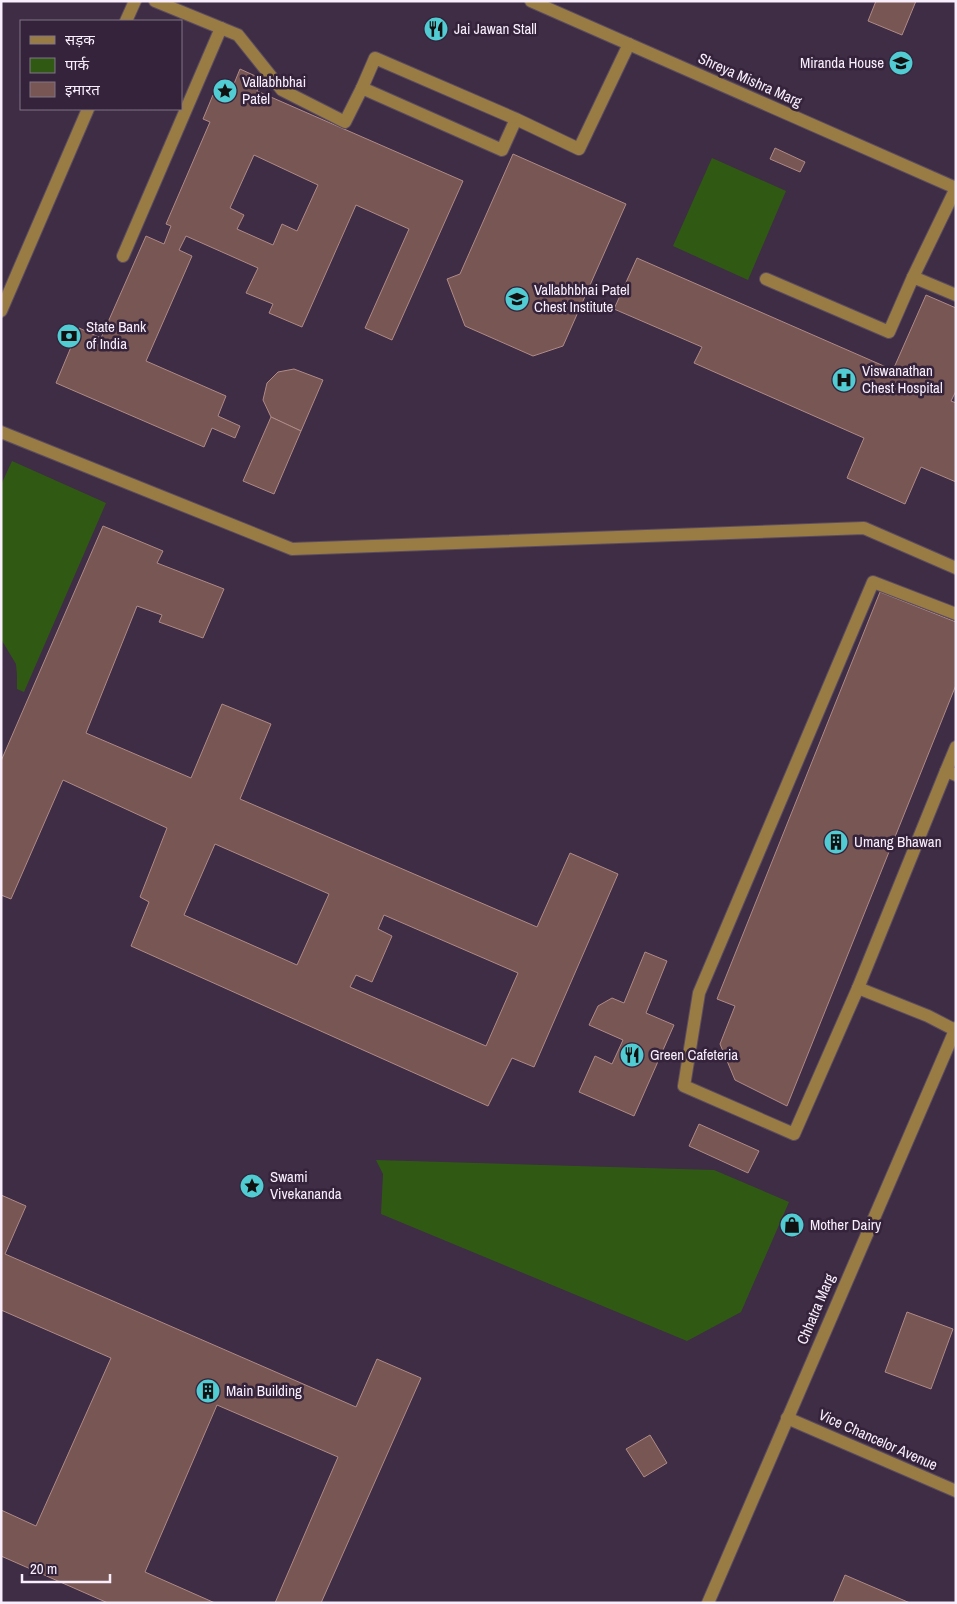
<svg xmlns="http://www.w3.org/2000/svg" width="957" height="1604" viewBox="0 0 957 1604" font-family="'Archivo Narrow','Noto Sans Devanagari',sans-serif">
<rect width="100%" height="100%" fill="#3e2d44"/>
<g fill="#305a14">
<polygon points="712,158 786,191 748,280 673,246"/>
<polygon points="12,461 106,503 24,692 17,689 17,675 16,664 1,639 1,485"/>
<polygon points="376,1160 714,1170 789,1202 741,1312 687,1341 381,1214 383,1174"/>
</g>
<g fill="#785654" stroke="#af8a87" fill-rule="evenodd">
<polygon points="876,1 916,1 902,35 868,21"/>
<path d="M240,69L262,79L257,91L463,181L392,340L365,328L409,229L356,205L302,327L269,313L273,304L246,293L258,268L186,236L179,250L192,256L146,361L226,396L218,416L240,426L235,438L212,428L204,447L56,383L79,328L101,338L146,236L164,244L171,226L166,224L210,122L203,119L213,95L227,101ZM254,155L318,185L297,231L282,224L273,245L237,229L244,215L230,208Z"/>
<polygon points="775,148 805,162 800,172 770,159"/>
<polygon points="513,154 626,204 563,346 533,356 465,326 447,279 460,274"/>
<polygon points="637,258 893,370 926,295 956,308 956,391 951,401 956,403 956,482 921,467 905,504 847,478 864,438 694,363 702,347 614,309"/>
<polygon points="294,369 323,380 301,431 271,417 263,400 267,383 278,372"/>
<polygon points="271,417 301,431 274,494 243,481"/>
<path d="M103,526L163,551L157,563L224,589L203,638L159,622L162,615L137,606L86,733L191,778L222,704L271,724L240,799L537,927L570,853L618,874L534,1067L512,1058L488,1106L131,946L149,902L140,897L167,828L63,780L11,899L1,895V761ZM215,844L329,894L297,965L184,915ZM384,915L518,973L486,1046L350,987L356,975L372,982L392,936L378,929Z"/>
<polygon points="880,592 956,622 956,685 787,1106 735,1080 720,1044 735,1006 717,999"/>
<polygon points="645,952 667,961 646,1013 674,1025 634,1116 579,1092 595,1056 612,1064 623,1040 589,1025 598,1006 612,998 624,1003"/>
<polygon points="699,1124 759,1151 748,1173 689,1146"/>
<polygon points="1,1195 26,1206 5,1254 356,1407 377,1359 421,1378 321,1603 275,1603 338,1457 217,1405 145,1572 215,1603 108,1603 1,1556 1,1510 36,1526 111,1358 1,1310"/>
<polygon points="790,1215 803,1221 796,1237 783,1231"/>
<polygon points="907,1312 953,1329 931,1389 885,1372"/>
<polygon points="650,1435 667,1463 644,1477 626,1449"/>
<polygon points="845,1575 910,1603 833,1603"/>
</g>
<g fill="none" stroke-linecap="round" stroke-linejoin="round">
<defs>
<g id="minor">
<polyline points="155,1 238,35 282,90 345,122 362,88"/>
<polyline points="531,1 956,188"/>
<polyline points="126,21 135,1"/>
<polyline points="516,119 502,150 362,88 375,58 516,119 579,149 629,44"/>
<polyline points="123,256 221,28"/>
<polyline points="913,277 956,188"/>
<polyline points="766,279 889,332 913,277 956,295"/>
<polyline points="1,311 88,109"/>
<polyline points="1,432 292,549 864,528 956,568"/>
<polyline points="946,771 956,747"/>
<polyline points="858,988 794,1134 684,1086 699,993 873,582 956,614"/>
<polyline points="955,1030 928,1016 858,988 946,771 956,775"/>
<polyline points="787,1418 956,1491"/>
<polyline points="708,1603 956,1028"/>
</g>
</defs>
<use href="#minor" stroke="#5c4c61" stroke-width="14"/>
<use href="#minor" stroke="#997c44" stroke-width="12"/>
</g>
<defs>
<symbol id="restaurant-disc" viewBox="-11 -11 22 22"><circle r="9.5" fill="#51ccd3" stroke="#34233a"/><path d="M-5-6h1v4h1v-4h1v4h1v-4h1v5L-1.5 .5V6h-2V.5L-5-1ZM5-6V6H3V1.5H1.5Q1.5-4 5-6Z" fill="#111"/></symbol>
<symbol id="university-disc" viewBox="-11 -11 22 22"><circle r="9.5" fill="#51ccd3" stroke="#34233a"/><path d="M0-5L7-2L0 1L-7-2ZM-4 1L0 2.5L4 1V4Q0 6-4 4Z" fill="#111"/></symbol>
<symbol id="sight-disc" viewBox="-11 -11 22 22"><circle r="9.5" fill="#51ccd3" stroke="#34233a"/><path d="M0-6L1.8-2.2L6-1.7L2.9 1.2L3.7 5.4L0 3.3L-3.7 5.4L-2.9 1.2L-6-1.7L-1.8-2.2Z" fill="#111"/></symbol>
<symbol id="bank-disc" viewBox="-11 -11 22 22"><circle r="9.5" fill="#51ccd3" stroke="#34233a"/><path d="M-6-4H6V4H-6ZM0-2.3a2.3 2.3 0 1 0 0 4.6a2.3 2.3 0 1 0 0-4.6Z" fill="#111"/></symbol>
<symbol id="hospital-disc" viewBox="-11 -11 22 22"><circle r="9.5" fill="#51ccd3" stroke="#34233a"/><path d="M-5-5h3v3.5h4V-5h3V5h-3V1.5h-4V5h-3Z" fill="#111"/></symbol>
<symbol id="building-disc" viewBox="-11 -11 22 22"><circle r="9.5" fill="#51ccd3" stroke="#34233a"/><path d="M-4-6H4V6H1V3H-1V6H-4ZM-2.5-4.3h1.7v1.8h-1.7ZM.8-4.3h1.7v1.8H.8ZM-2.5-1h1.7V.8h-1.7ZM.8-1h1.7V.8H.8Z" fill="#111"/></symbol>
<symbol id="shop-disc" viewBox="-11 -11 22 22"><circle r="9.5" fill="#51ccd3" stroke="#34233a"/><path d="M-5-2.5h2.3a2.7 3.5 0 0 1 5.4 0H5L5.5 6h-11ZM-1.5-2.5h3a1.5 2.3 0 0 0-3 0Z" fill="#111"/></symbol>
</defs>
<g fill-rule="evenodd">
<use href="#restaurant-disc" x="422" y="15" width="28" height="28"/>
<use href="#university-disc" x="887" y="49" width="28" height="28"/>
<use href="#sight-disc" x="211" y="77" width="28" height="28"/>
<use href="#university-disc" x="503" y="285" width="28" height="28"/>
<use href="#bank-disc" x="55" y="322" width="28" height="28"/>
<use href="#hospital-disc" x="830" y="366" width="28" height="28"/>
<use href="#building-disc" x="822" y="828" width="28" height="28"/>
<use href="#restaurant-disc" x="618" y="1041" width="28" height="28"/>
<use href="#sight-disc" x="238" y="1172" width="28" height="28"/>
<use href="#shop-disc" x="778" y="1211" width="28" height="28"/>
<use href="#building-disc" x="194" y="1377" width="28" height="28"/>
</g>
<g text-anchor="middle" stroke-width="5" stroke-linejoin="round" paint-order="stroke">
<g font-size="15" fill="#f8eefc" stroke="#34233a" text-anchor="start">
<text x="454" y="34">Jai Jawan Stall</text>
<text x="884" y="68" text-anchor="end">Miranda House</text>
<text x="242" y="87">Vallabhbhai<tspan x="242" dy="17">Patel</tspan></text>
<text x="534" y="295">Vallabhbhai Patel<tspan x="534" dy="17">Chest Institute</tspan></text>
<text x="86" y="332">State Bank<tspan x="86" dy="17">of India</tspan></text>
<text x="862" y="376">Viswanathan<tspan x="862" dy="17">Chest Hospital</tspan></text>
<text x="854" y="847">Umang Bhawan</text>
<text x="650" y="1060">Green Cafeteria</text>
<text x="270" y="1182">Swami<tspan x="270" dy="17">Vivekananda</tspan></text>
<text x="810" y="1230">Mother Dairy</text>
<text x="226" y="1396">Main Building</text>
</g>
<g font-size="15" fill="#f8eefc" stroke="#34233a">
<text transform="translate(750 80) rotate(24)" y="5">Shreya Mishra Marg</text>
<text transform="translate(816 1309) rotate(-67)" y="5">Chhatra Marg</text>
<text transform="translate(878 1440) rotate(24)" y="5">Vice Chancelor Avenue</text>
</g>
</g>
<rect width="957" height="1604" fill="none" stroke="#f8eefc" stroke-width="5"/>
<rect x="20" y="20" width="162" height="90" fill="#34233a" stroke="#827488"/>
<rect x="30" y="36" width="25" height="8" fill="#997c44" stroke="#827488"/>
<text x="65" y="45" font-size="15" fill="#f8eefc">सड़क</text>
<rect x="30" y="58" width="25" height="15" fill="#305a14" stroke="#827488"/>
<text x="65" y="70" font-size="15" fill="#f8eefc">पार्क</text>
<rect x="30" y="82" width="25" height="15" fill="#785654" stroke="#827488"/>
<text x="65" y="95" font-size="15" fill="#f8eefc">इमारत</text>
<path d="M22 1574v8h88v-8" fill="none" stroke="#f8eefc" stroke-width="2.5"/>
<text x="30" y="1574" font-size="15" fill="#f8eefc" stroke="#34233a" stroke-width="4" paint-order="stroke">20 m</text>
</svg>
